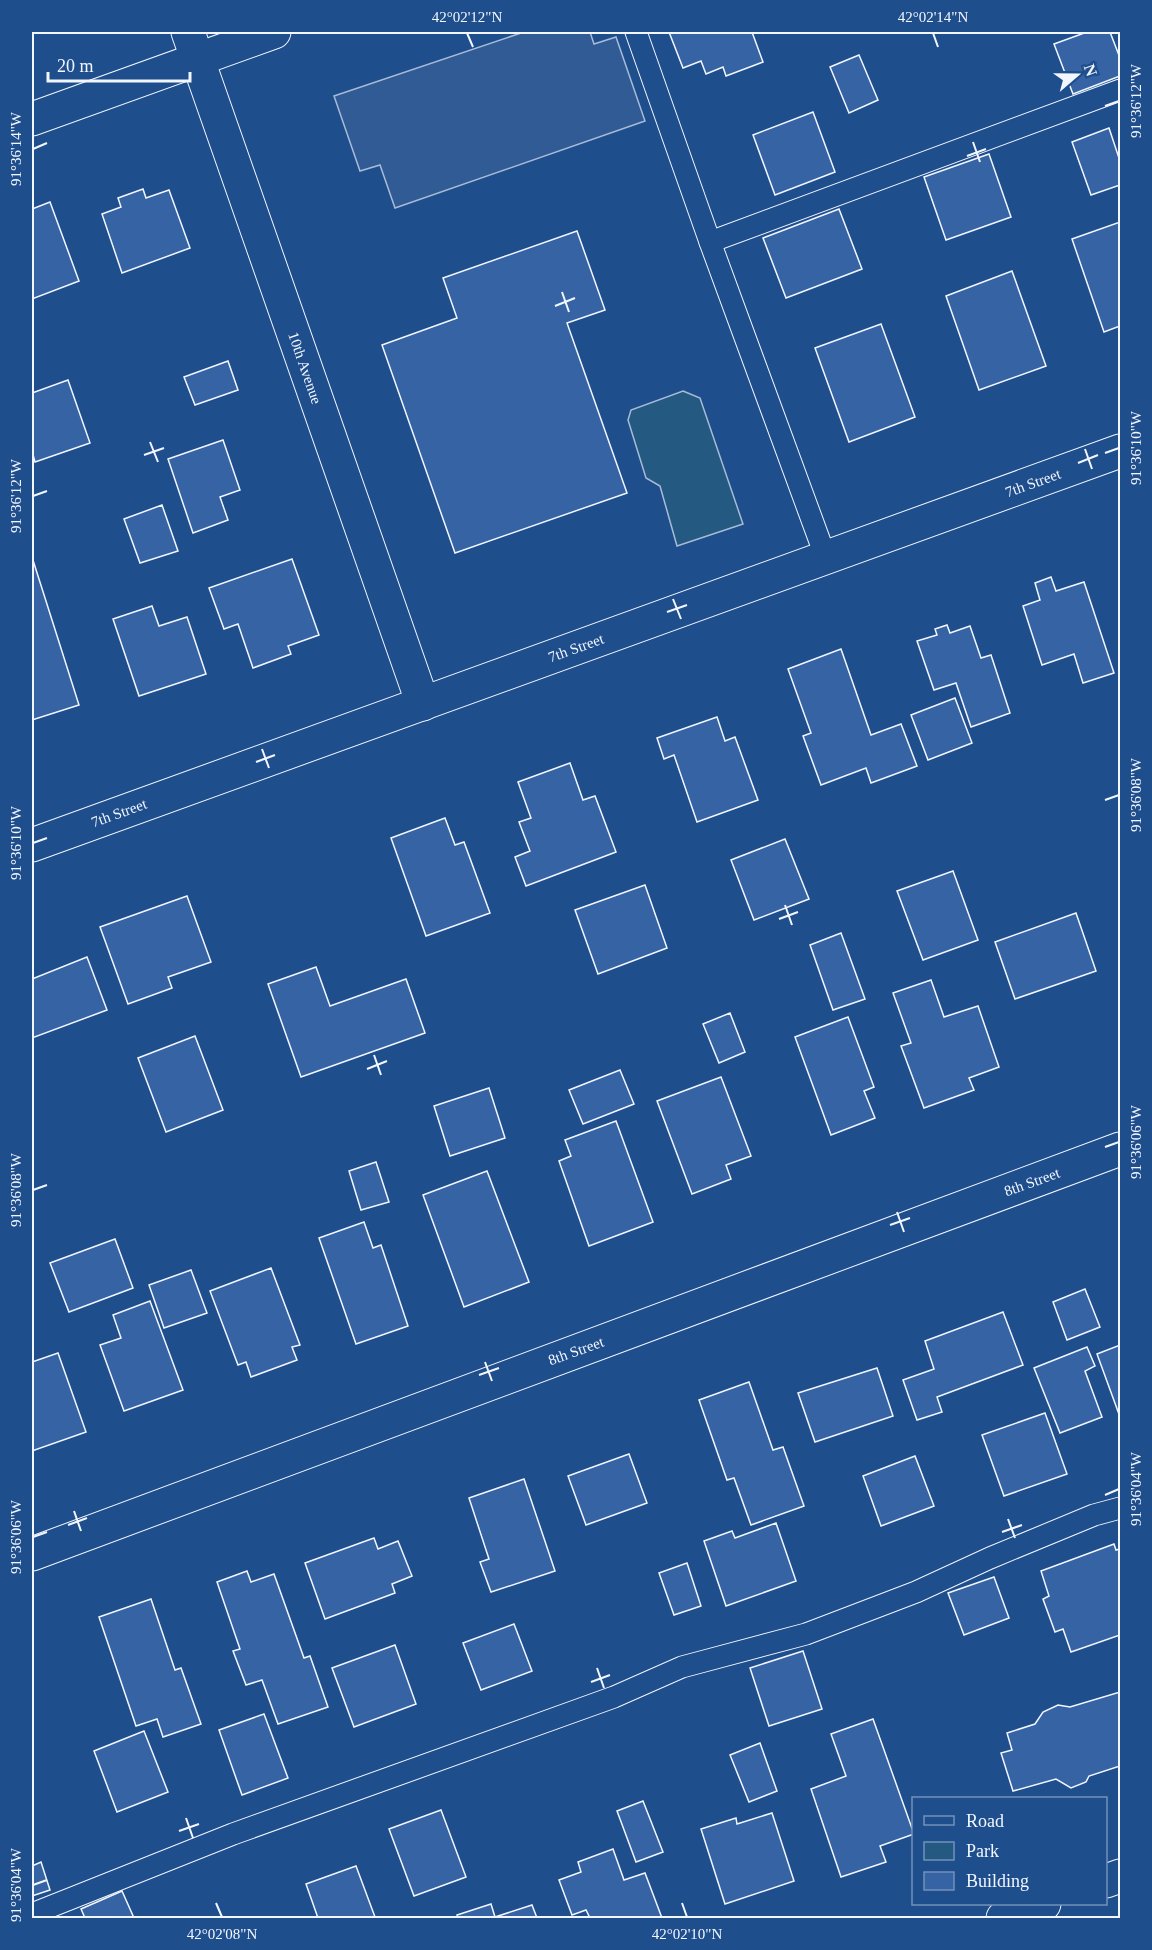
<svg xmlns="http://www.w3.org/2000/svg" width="1152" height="1950" viewBox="0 0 1152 1950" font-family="Georgia,serif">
<rect width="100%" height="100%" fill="#1f4e8c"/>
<polygon fill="#245a82" stroke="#a8bbd7" stroke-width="1.5" points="683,391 700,398 743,524 677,546 660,486 646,478 628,420 631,410"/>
<polygon fill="#305b95" stroke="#a8bbd7" stroke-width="1.5" points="524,32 590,32 594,44 616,37 645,121 395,208 380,165 360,171 334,96"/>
<g fill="#3563a3" stroke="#f2f6ff" stroke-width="1.5">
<polygon points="669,32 752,32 763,62 726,76 723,67 706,74 701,61 683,68"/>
<polygon points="1087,32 1110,32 1120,58 1120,76 1073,94 1054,44"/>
<polygon points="859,55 878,100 849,113 830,67"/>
<polygon points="813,112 835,172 775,195 753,135"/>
<polygon points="1109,128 1120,161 1120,185 1091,195 1072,142"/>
<polygon points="989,154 1011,217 946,240 924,177"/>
<polygon points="143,189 146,198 169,190 190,248 122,273 102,214 121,207 118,198"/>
<polygon points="50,202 79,281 32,299 32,209"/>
<polygon points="839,209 862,269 786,298 763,238"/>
<polygon points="1120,222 1120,326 1104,332 1072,239"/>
<polygon points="577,231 605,310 567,323 627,493 455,553 382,345 457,318 443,278"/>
<polygon points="1012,271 1046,366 979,390 946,296"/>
<polygon points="881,324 915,417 849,442 815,348"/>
<polygon points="228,361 238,390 195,405 184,377"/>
<polygon points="68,380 90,443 35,462 32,451 32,393"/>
<polygon points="223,440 240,490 220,497 228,520 193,533 168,459"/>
<polygon points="162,505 178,551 140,563 124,519"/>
<polygon points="32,557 79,705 32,720"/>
<polygon points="292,559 319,635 288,646 291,654 253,668 238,624 224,629 209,588"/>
<polygon points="1051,577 1056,591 1084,582 1114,673 1083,683 1074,654 1042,665 1023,606 1040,600 1035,583"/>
<polygon points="152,606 159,626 187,617 206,674 139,696 113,619"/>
<polygon points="947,625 950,633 970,626 981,658 991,655 1010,713 971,727 956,683 934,690 917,641 937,635 935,629"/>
<polygon points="841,649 871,735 901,724 917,766 871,783 866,768 821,785 803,736 811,733 788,669"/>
<polygon points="955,698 972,743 928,760 911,715"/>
<polygon points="717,717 725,741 735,737 758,800 697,822 674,755 664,759 657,738"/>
<polygon points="570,763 583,800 595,796 616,852 526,886 515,857 530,851 519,822 531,818 518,782"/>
<polygon points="445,818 455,845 464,842 490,913 426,936 391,838"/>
<polygon points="785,839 809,899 754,920 731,860"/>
<polygon points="953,871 978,940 923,960 897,891"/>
<polygon points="645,885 667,948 598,974 575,910"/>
<polygon points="187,896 211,962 168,977 172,988 128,1004 100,927"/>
<polygon points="1076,913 1096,971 1015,999 995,942"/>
<polygon points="841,933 865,999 833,1010 810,945"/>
<polygon points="87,957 107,1010 32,1038 32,979"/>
<polygon points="316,967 330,1006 406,979 425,1033 301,1077 268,984"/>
<polygon points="931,980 944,1017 978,1006 999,1067 969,1078 974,1090 924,1108 901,1046 911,1043 893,993"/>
<polygon points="730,1013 745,1052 719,1063 703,1024"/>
<polygon points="848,1017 874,1087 864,1091 875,1118 831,1135 795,1037"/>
<polygon points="195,1036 223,1110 166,1132 138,1058"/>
<polygon points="620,1070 634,1104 583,1124 569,1090"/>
<polygon points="721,1077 751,1156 726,1165 731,1179 692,1194 657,1101"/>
<polygon points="489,1088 505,1138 450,1156 434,1106"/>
<polygon points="616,1121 653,1222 589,1246 559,1161 571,1156 565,1140"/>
<polygon points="376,1162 389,1202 361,1210 349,1171"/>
<polygon points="487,1171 529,1282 464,1307 423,1195"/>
<polygon points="364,1222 373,1248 381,1245 408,1326 356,1344 319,1238"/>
<polygon points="115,1239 133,1288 69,1312 50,1263"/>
<polygon points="271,1268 300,1345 292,1347 297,1360 251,1377 246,1362 238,1365 210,1291"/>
<polygon points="191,1270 207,1313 164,1328 149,1285"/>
<polygon points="1085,1289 1100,1327 1067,1340 1053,1302"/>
<polygon points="150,1301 183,1390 124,1411 100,1345 121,1338 113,1315"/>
<polygon points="1003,1312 1023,1365 937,1397 942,1412 917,1420 903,1380 934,1369 925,1341"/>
<polygon points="1120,1345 1120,1417 1097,1354"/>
<polygon points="1087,1347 1095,1366 1085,1371 1102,1417 1060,1433 1034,1368"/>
<polygon points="58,1353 86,1432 32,1451 32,1362"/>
<polygon points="877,1368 893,1416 815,1442 798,1393"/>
<polygon points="749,1382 773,1450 783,1447 804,1506 751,1525 734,1478 727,1480 699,1400"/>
<polygon points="1045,1413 1067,1474 1004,1496 982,1435"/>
<polygon points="629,1454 647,1503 586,1525 568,1476"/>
<polygon points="915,1456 934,1506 881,1526 863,1476"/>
<polygon points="524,1479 555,1571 491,1592 480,1562 489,1559 469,1498"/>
<polygon points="776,1523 796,1581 726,1606 704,1541 732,1531 735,1538"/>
<polygon points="374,1538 378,1549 398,1541 412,1576 392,1584 395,1593 325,1619 305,1563"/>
<polygon points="1114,1544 1116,1550 1120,1549 1120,1635 1071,1652 1063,1629 1055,1632 1043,1599 1049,1596 1041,1571"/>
<polygon points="687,1563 701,1606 674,1615 659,1573"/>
<polygon points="247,1571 251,1582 274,1574 304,1658 310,1656 328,1707 278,1724 262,1680 246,1685 233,1651 240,1649 217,1582"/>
<polygon points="994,1577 1009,1618 964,1635 948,1593"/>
<polygon points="151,1599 175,1670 181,1668 201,1724 163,1737 157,1719 136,1726 99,1617"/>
<polygon points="514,1624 532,1671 481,1690 463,1643"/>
<polygon points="395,1645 416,1704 354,1727 332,1668"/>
<polygon points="803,1651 822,1709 769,1726 750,1668"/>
<polygon points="1120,1692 1120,1766 1089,1776 1086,1782 1071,1788 1056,1779 1013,1791 1001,1753 1012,1750 1007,1733 1035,1724 1043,1712 1058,1705 1070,1707"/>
<polygon points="264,1714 288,1778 242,1795 219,1730"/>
<polygon points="873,1719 914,1834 880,1846 886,1862 841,1877 811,1789 846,1776 831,1734"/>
<polygon points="144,1731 168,1792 117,1812 94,1751"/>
<polygon points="760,1743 777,1791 749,1802 730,1755"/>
<polygon points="643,1801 663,1852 636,1862 617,1811"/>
<polygon points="441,1810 466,1877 414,1896 389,1829"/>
<polygon points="772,1813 794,1881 725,1904 701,1829 736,1818 737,1824"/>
<polygon points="613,1849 624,1880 645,1873 662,1918 590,1918 586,1910 572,1915 559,1880 581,1872 578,1862"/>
<polygon points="41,1862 50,1890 32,1896 32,1866"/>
<polygon points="356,1866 375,1917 318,1918 306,1884"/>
<polygon points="122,1891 134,1918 85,1918 81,1909"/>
<polygon points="491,1904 495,1917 532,1905 537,1918 458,1918 457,1915"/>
</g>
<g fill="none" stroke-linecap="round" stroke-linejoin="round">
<defs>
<g id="lane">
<polyline points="636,32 710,242 826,558"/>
<polyline points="710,242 1120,90"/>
<polyline points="32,1914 233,1834 614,1697 682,1667 806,1634 916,1592 990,1558 1094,1515 1120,1508"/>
</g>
<g id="street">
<polyline points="188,32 423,704"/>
<polyline points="32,119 274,32"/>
<polyline points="32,845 1120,451"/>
<polyline points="32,1554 1120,1149"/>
<polyline points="1106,1881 1120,1876"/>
<polyline points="1003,1918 1044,1904"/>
</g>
</defs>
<use href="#lane" stroke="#f2f6ff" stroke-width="23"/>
<use href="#street" stroke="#f2f6ff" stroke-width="35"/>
<use href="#lane" stroke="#1f4e8c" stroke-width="21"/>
<use href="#street" stroke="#1f4e8c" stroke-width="33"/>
</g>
<path fill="none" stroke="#f2f6ff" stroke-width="2" d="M467,33L473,47M933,33L938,47M1105,106L1119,101M973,142L980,162M33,149L47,143M967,156L986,149M562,292L569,312M555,306L575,298M150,442L158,462M1085,449L1092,469M1105,453L1119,448M144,455L164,448M1078,463L1098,455M33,496L47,491M673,599L681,619M667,612L687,605M262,749L269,768M256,762L275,755M1105,800L1119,795M33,843L47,838M785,905L792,925M779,919L798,912M374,1055L381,1075M367,1069L387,1061M1105,1147L1119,1142M33,1190L47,1185M897,1212L904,1232M890,1225L910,1218M485,1362L492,1381M479,1375L499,1368M1105,1495L1119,1489M74,1511L81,1531M1008,1519L1015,1538M68,1525L87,1518M1002,1532L1022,1525M33,1537L47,1532M597,1668L604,1688M591,1682L610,1675M186,1818L193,1838M179,1831L199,1824M33,1885L47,1880M216,1903L222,1917M682,1903L687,1917"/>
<g text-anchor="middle" stroke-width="4.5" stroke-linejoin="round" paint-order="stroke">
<g font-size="15" fill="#f2f6ff" stroke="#1f4e8c">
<text transform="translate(305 368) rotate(71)" y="5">10th Avenue</text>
<text transform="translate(1033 483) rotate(-20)" y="5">7th Street</text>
<text transform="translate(576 648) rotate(-20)" y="5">7th Street</text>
<text transform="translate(119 813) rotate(-20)" y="5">7th Street</text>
<text transform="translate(1032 1182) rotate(-20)" y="5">8th Street</text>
<text transform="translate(576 1351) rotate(-20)" y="5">8th Street</text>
</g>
</g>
<rect width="1152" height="1950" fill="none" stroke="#1f4e8c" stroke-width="66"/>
<rect x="912" y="1797" width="195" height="108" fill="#1f4e8c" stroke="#7391ba" stroke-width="1.5"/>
<rect x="924" y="1816" width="30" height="9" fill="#1f4e8c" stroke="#7391ba" stroke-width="1.5"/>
<text x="966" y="1827" font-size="18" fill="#f2f6ff">Road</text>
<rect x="924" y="1842" width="30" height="18" fill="#245a82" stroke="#7391ba" stroke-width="1.5"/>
<text x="966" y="1857" font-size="18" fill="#f2f6ff">Park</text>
<rect x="924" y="1872" width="30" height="18" fill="#3563a3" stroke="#7391ba" stroke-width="1.5"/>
<text x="966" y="1887" font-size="18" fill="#f2f6ff">Building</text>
<g transform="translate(1077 75) rotate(70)" stroke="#1f4e8c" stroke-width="4.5" paint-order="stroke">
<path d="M0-4.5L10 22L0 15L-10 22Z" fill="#f2f6ff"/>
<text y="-9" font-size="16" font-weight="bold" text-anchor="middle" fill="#f2f6ff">N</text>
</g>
<path d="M48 72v9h142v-9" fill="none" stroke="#f2f6ff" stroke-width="3"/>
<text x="57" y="72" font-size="18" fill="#f2f6ff" stroke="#1f4e8c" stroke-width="4.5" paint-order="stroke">20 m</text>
<rect x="33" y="33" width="1086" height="1884" fill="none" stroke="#f2f6ff" stroke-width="2"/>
<g font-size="15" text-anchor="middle" fill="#f2f6ff">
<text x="467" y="22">42°02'12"N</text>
<text x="933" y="22">42°02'14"N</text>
<text transform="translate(1136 101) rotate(-90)" y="5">91°36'12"W</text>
<text transform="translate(16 149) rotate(-90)" y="5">91°36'14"W</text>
<text transform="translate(1136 448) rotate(-90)" y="5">91°36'10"W</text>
<text transform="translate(16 496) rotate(-90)" y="5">91°36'12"W</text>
<text transform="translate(1136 795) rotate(-90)" y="5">91°36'08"W</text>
<text transform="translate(16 843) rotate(-90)" y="5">91°36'10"W</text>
<text transform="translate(1136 1142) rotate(-90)" y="5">91°36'06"W</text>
<text transform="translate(16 1190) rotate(-90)" y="5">91°36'08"W</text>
<text transform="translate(1136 1489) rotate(-90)" y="5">91°36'04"W</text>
<text transform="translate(16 1537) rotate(-90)" y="5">91°36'06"W</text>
<text transform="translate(16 1885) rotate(-90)" y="5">91°36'04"W</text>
<text x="222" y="1939">42°02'08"N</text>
<text x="687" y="1939">42°02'10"N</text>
</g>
</svg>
